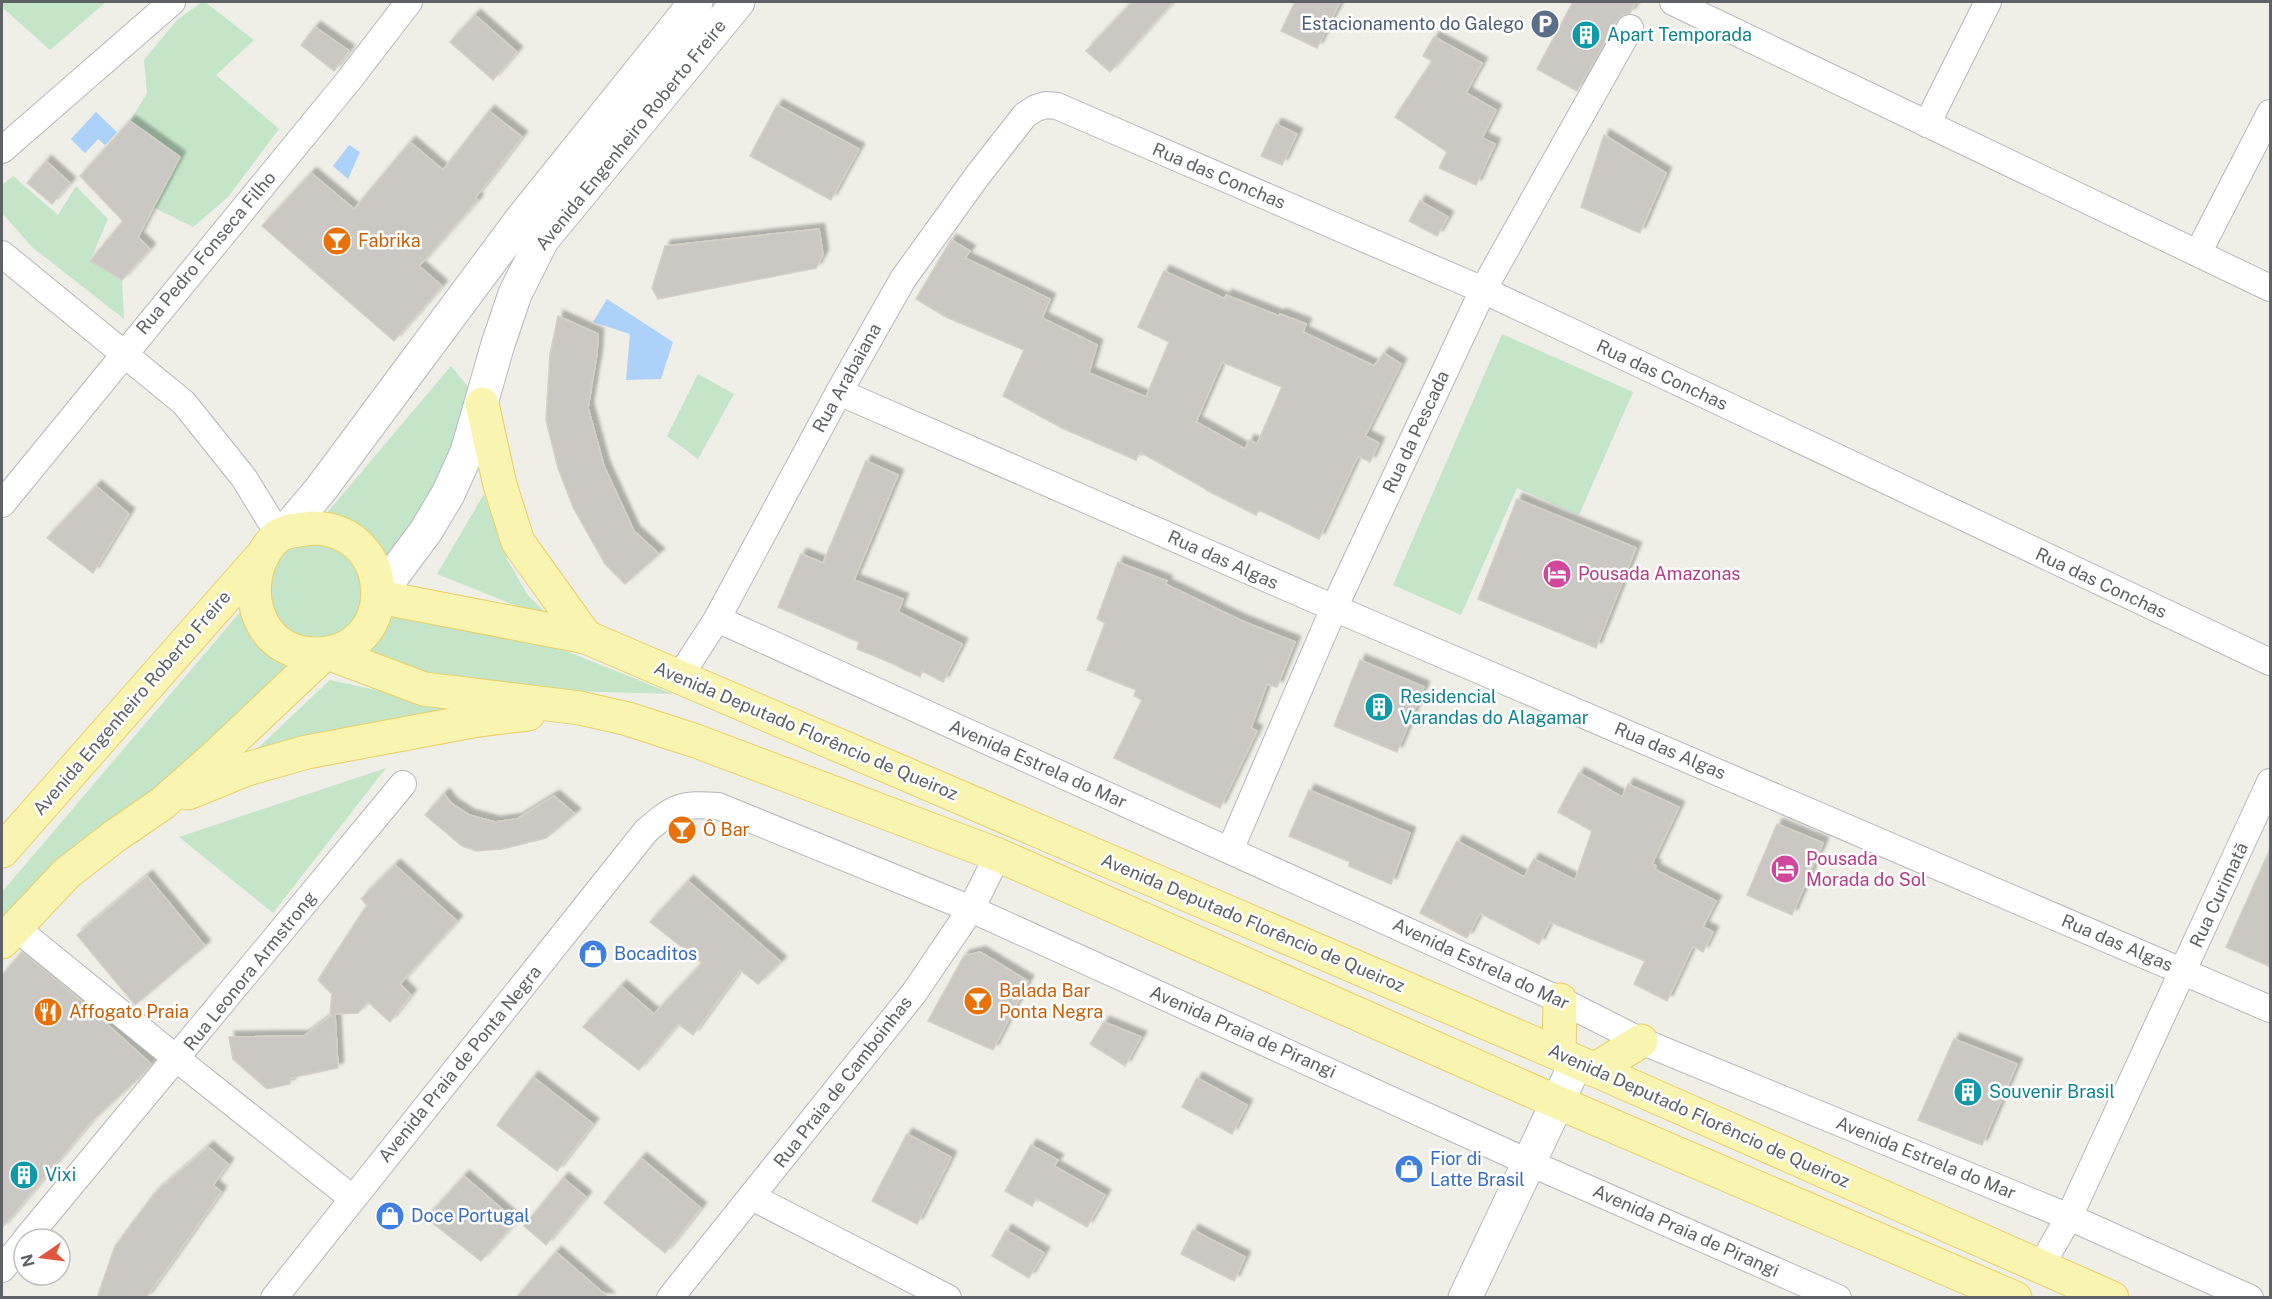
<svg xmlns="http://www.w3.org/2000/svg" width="2272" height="1299" font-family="'Public Sans',sans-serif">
	<defs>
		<filter id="shadow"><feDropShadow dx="5.5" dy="-5.5" stdDeviation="1.5" flood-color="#0004"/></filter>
	</defs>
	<rect width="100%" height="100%" fill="#efeee7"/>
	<!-- green -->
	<g fill="#c5e5c8">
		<path d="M2 2H106L50 50 2 7Z"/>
		<path d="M202 2H205L254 40 216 75 279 129 228 197 193 227 153 207 180 157 130 121 147 93 144 60 177 20Z"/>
		<path d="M13 176 58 215 76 186 108 219 90 261 122 280 124 319 32 247 2 213V185Z"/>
		<path d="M1502 334 1633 392 1579 515 1517 488 1461 615 1393 585Z"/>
		<path d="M451 366 477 398 396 562 366 539 326 514Z"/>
		<path d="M698 374 734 394 698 459 667 436Z"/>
		<path d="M484 494 507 559 527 594 552 620 437 574Z"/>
		<path d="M302 536 355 550 371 603 337 645 284 639 261 573Z"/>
		<path d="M247 604 311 660 2 934V892Z"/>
		<path d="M401 606 561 649 673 694 567 691 416 680 362 659Z"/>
		<path d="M330 680 472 711 241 764Z"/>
		<path d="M386 768 273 913 179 837Z"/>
	</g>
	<!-- water -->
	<g fill="#acd2fa">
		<path d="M96 112 117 132 105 145 98 139 85 153 71 139Z"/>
		<path d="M349 145 360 152 348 179 333 166Z"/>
		<path d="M607 299 673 342 661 379 626 380 630 334 593 322Z"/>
	</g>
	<!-- building -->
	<g fill="#cbc8c4" stroke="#d4d0c5" stroke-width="1.5" fill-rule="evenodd" filter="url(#shadow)">
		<path d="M1132 2H1173L1110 72 1086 51Z"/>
		<path d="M1295 2H1340L1317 48 1281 31Z"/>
		<path d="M1573 2H1636L1630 13 1622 15 1617 21 1577 91 1537 69Z"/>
		<path d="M475 15 517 52 493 80 450 42Z"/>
		<path d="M315 27 349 51 334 71 301 45Z"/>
		<path d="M1434 37 1482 63 1466 93 1496 110 1482 138 1495 144 1476 185 1439 168 1447 152 1395 117 1432 61 1423 56Z"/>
		<path d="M777 105 859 149 831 200 750 156Z"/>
		<path d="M489 111 522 137 475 198 478 200 419 266 442 286 394 341 262 226 311 173 354 209 410 142 443 170Z"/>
		<path d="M130 121 180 157 138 237 150 249 122 280 90 261 123 221 80 176Z"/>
		<path d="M1276 124 1297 134 1282 165 1261 156Z"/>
		<path d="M1604 135 1666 173 1640 233 1581 207Z"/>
		<path d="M46 161 70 183 52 204 27 183Z"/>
		<path d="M1420 201 1448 217 1437 236 1409 221Z"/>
		<path d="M819 229 823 255 816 268 658 299 652 288 665 246Z"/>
		<path d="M951 240 970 251 965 258 1050 299 1042 318 1097 345 1089 373 1146 397 1169 342 1138 327 1164 271 1225 299 1226 295 1279 316 1280 314 1306 324 1303 332 1374 366 1384 353 1401 364 1365 436 1379 443 1370 462 1358 456 1319 539 1259 510 1256 515 1206 490V489L1140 452 1136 460 1064 429 1003 396 1024 350 946 317 916 299ZM1222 362 1282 387 1257 444 1249 440 1245 449 1196 422Z"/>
		<path d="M558 316 598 334 597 354 588 408 604 466 634 531 659 554 625 584 605 564 573 507 558 468 546 420 550 354Z"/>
		<path d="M866 461 898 475 854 580 903 599 898 612 962 644 943 682 922 671 920 677 887 661 857 649 859 642 778 607 801 554 823 563Z"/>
		<path d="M96 486 129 514 93 573 47 538Z"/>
		<path d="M1517 499 1636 548 1596 648 1478 599Z"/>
		<path d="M1118 562 1167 581 1165 584 1240 620 1295 642 1277 687 1267 684 1251 728 1257 731 1220 808 1114 758 1142 700 1134 696 1136 690 1087 670 1105 623 1097 619Z"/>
		<path d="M1360 660 1424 687 1397 752 1334 726Z"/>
		<path d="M1579 773 1622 797 1628 784 1679 807 1652 864 1656 866 1654 869 1716 901 1703 927 1713 932 1703 952 1693 946 1667 1001 1634 984 1645 961 1550 922 1539 944 1480 913 1467 938 1420 913 1457 841 1524 877 1534 859 1575 880 1592 831 1558 812Z"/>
		<path d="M1309 790 1410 833 1391 884 1349 866 1350 862 1289 836Z"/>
		<path d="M444 794 452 804 469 815 495 822 517 819 554 796 575 814 546 838 502 849 476 851 462 846 425 815Z"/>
		<path d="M1777 824 1823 843 1792 915 1747 895Z"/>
		<path d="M2271 847V967L2226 947Z"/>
		<path d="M395 865 457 921 400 984 411 995 390 1022 368 1002 358 1013 335 1014 338 1068 290 1078V1084L267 1089 233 1059 229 1037 304 1036 332 1015H330L332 994 318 980 367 905 361 899Z"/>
		<path d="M147 876 205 946 135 1005 77 935Z"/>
		<path d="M688 881 781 962 758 984 740 970 693 1035 678 1024 639 1070 583 1027 621 986 654 1014 702 963 650 922Z"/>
		<path d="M22 952 76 996 151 1064 141 1076 90 1123 2 1228V975Z"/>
		<path d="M980 952 1028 981 993 1050 928 1021 964 956Z"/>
		<path d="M1104 1022 1141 1037 1125 1066 1090 1044Z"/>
		<path d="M1954 1039 2017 1064 1982 1145 1918 1120Z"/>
		<path d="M533 1077 593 1124 557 1171 497 1125Z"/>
		<path d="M1197 1078 1247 1105 1232 1134 1182 1107Z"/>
		<path d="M907 1134 951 1157 917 1224 872 1201Z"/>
		<path d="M1031 1145 1058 1160 1054 1166 1105 1195 1087 1227 1036 1198 1032 1206 1005 1191Z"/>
		<path d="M208 1147 228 1164 213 1185 221 1192 146 1298H97L115 1246 154 1194Z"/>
		<path d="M641 1158 701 1208 665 1253 604 1203Z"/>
		<path d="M464 1176 516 1221 481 1261 426 1218Z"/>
		<path d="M563 1178 586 1197 546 1245 524 1226Z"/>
		<path d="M1006 1230 1044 1253 1029 1278 992 1256Z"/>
		<path d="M1193 1230 1245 1257 1234 1281 1181 1254Z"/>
		<path d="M556 1252 609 1298H516Z"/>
	</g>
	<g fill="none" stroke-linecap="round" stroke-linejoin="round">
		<!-- minor casing -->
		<g stroke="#b4b6ba" stroke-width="28">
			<g id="minor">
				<path d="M1673 2 2270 288"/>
				<path d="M1927 124 1988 2"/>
				<path d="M2 150 172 2"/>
				<path d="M2198 253 2270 113"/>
				<path d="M2 254 184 403 244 478 279 535"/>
				<path d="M839 392 1334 608 2270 1009"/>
				<path d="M2 504 349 80 409 2"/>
				<path d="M717 619 1560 1000 1641 1041 2069 1217 2250 1298"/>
				<path d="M680 676 717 619 839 392 903 279 978 175 1025 115 1036 108 1046 105 1057 106 1483 290 2270 662"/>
				<path d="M1230 850 1334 608 1483 290 1630 28"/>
				<path d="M15 927 177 1059 352 1198"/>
				<path d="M752 1197 948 1298"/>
				<path d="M26 1239 403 784"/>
				<path d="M2041 1266 2069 1217 2270 782"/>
				<path d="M2 1269 24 1242"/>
				<path d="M274 1298 646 831C674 807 680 803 718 806L971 909 1530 1163 1838 1298"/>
				<path d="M670 1298 914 993 971 909 998 855"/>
			</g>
		</g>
		<!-- secondary casing -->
		<g stroke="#b5b8bd" stroke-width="35">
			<g id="secondary">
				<path d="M284 533 321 489 521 220 696 2"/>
				<path d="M379 594 426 531 448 494 467 452 498 344 515 294 542 240 738 2"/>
				<path d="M1465 1298 1576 1063"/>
			</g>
		</g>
		<!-- primary casing -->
		<g stroke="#e9cf66" stroke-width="35">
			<g id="primary">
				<path d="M482 404 500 485 518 542 586 637"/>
				<path d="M312 528C399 529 399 654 316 654 266 654 244 606 259 563 263 554 269 543 277 537 285 530 301 530 312 528Z"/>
				<path d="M379 597 586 637 1559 1054 2112 1298"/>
				<path d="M328 653 424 689 580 708 628 719 696 741 998 855 1557 1102 2015 1298"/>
				<path d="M188 793 247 769 307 752 478 720 528 714"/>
				<path d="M2 851 259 559"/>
				<path d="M2 942 67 873 115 836 163 803 216 756 324 654"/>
				<path d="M1559 1054 1560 1000"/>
				<path d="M1594 1070 1641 1041"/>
			</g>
		</g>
		<!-- minor -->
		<use href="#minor" stroke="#fff" stroke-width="26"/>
		<!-- secondary -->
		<use href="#secondary" stroke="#fff" stroke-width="33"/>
		<!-- primary -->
		<use href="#primary" stroke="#faf4b1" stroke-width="33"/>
	</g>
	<!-- icons -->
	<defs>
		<g id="parking-disc" transform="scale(1.5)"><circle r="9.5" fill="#5c6f8a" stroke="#fff"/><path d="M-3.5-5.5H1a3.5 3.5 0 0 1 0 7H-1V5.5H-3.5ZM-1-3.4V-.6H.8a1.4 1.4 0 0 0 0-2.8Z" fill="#fff"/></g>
		<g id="building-disc" transform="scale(1.5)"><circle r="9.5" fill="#0f9aa8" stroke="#fff"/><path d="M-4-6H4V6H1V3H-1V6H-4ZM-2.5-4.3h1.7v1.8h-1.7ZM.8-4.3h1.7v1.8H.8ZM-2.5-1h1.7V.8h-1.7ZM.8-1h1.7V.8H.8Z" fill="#fff"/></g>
		<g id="bar-disc" transform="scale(1.5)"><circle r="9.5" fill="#e8710a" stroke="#fff"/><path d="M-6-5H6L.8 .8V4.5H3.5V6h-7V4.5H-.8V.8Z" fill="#fff"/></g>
		<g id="hotel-disc" transform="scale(1.5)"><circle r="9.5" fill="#d1479c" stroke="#fff"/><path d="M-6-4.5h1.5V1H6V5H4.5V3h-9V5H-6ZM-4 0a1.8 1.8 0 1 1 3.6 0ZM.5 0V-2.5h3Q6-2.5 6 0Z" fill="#fff"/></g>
		<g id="shop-disc" transform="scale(1.5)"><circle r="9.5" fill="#3f7fe0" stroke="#fff"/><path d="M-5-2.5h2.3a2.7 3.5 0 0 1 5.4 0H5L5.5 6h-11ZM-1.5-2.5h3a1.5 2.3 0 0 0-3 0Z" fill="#fff"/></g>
		<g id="restaurant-disc" transform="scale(1.5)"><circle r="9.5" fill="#e8710a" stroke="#fff"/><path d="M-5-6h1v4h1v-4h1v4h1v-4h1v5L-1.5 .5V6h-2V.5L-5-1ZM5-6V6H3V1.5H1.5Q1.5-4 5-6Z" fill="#fff"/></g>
	</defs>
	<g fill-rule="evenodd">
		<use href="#parking-disc" x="1545" y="24"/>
		<use href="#building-disc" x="1586" y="35"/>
		<use href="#bar-disc" x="337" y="241"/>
		<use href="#hotel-disc" x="1557" y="574"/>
		<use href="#building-disc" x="1379" y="707"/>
		<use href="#bar-disc" x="682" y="830"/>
		<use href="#hotel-disc" x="1785" y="869"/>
		<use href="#shop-disc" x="593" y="954"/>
		<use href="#bar-disc" x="978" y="1001"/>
		<use href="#restaurant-disc" x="48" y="1012"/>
		<use href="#building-disc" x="1968" y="1092"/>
		<use href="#shop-disc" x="1409" y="1169"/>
		<use href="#building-disc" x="24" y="1175"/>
		<use href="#shop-disc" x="390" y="1216"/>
	</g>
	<g text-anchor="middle" stroke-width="5" stroke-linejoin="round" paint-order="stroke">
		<!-- service labels -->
		<g font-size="18" fill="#4e5e75" stroke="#fff" text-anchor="end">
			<text x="1524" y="30">Estacionamento do Galego</text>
		</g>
		<!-- culture labels -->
		<g font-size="18" fill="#0d838f" stroke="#fff" text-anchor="start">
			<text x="1607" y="41">Apart Temporada</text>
			<text x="1400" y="703">Residencial<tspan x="1400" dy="21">Varandas do Alagamar</tspan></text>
			<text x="1989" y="1098">Souvenir Brasil</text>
			<text x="45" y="1181">Vixi</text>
		</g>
		<!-- street labels -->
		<g font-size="18" fill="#5e6166" stroke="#fff">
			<text transform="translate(631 135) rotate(-51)" y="6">Avenida Engenheiro Roberto Freire</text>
			<text transform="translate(1219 176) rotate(23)" y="6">Rua das Conchas</text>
			<text transform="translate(206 253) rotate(-50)" y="6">Rua Pedro Fonseca Filho</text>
			<text transform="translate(1662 375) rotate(25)" y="6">Rua das Conchas</text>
			<text transform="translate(847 378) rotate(-61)" y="6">Rua Arabaiana</text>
			<text transform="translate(1416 432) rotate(-65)" y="6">Rua da Pescada</text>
			<text transform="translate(1223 560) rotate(24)" y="6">Rua das Algas</text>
			<text transform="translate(2101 583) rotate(25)" y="6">Rua das Conchas</text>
			<text transform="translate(132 703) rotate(-49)" y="6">Avenida Engenheiro Roberto Freire</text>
			<text transform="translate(806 731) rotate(23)" y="6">Avenida Deputado Florêncio de Queiroz</text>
			<text transform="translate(1670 751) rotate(23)" y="6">Rua das Algas</text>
			<text transform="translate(1038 764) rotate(24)" y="6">Avenida Estrela do Mar</text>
			<text transform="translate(2219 895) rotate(-65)" y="6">Rua Curimatã</text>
			<text transform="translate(1253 923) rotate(23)" y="6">Avenida Deputado Florêncio de Queiroz</text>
			<text transform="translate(2117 943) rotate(23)" y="6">Rua das Algas</text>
			<text transform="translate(1481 964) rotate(25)" y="6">Avenida Estrela do Mar</text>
			<text transform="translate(250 971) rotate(-51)" y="6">Rua Leonora Armstrong</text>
			<text transform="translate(1243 1032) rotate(24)" y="6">Avenida Praia de Pirangi</text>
			<text transform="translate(460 1064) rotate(-51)" y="6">Avenida Praia de Ponta Negra</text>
			<text transform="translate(843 1082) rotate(-52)" y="6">Rua Praia de Camboinhas</text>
			<text transform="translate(1699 1116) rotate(24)" y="6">Avenida Deputado Florêncio de Queiroz</text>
			<text transform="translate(1926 1158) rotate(22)" y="6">Avenida Estrela do Mar</text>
			<text transform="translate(1686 1231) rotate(24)" y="6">Avenida Praia de Pirangi</text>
		</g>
		<!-- food labels -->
		<g font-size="18" fill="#c56008" stroke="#fff" text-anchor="start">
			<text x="358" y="247">Fabrika</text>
			<text x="703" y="836">Ô Bar</text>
			<text x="999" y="997">Balada Bar<tspan x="999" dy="21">Ponta Negra</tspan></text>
			<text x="69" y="1018">Affogato Praia</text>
		</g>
		<!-- hotel labels -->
		<g font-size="18" fill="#b23c85" stroke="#fff" text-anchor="start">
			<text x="1578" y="580">Pousada Amazonas</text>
			<text x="1806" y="865">Pousada<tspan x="1806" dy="21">Morada do Sol</tspan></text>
		</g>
		<!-- shop labels -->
		<g font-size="18" fill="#366cbe" stroke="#fff" text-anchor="start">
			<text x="614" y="960">Bocaditos</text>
			<text x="1430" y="1165">Fior di<tspan x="1430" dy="21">Latte Brasil</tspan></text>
			<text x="411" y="1222">Doce Portugal</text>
		</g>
	</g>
	<!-- border -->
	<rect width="2272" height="1299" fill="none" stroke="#5e6166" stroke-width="6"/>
	<!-- north arrow -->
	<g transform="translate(42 1257) rotate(256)"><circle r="28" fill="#ffffff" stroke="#bfc0c2" stroke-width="1.5"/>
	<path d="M0-4.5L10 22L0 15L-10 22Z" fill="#df573d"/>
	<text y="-9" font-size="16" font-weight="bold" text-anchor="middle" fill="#5e6166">N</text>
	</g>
</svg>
